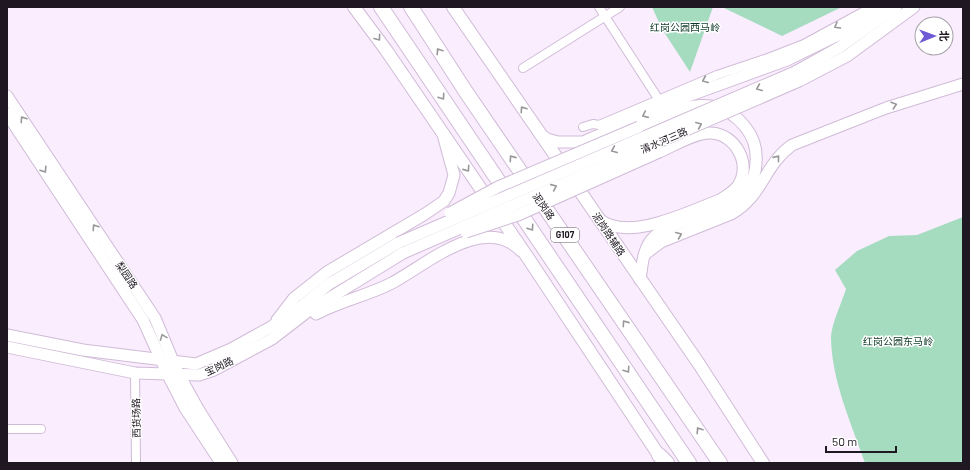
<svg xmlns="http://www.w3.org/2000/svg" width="970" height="470" font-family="Barlow,'Noto Sans SC',sans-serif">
	<rect width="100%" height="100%" fill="#faedfe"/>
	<!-- green -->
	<g fill="#a5dcc0">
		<path d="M652 7H713L690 72 662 29Z"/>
		<path d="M722 7H842L782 36Z"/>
		<path d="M963 217V463H865C851 423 831 379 831 336 832 323 842 302 846 289L835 270 857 251 889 236 917 235Z"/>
	</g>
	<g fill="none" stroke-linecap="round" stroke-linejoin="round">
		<!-- street casing -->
		<g stroke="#d0bbd7" stroke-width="10">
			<g id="street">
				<path d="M599 7 659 100"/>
				<path d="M523 68 620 7"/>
				<path d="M583 127 593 124 599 125 717 75 768 58 804 44 872 7"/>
				<path d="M135 373 136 463"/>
				<path d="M7 429H41"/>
			</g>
		</g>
		<!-- secondary casing -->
		<g stroke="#d0bbd7" stroke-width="13">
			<g id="secondary">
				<path d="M795 72 840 47 896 7"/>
				<path d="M799 81 847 56 914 7"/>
				<path d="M7 96 155 318 178 373 198 409 232 463"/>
				<path d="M7 114 143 320 167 373 185 408 221 463"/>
				<path d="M639 127C661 118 686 102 711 106 725 109 738 117 746 128 754 138 757 151 756 163 754 207 704 212 672 226 666 229 659 232 654 237 643 247 642 266 640 280"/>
				<path d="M540 134 547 139 558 142H583L691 95 787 60 842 33 884 7"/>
				<path d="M599 219C628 243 690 211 720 200 726 196 732 193 737 187 753 166 736 134 711 133 696 132 673 146 659 152"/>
				<path d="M645 254 661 242 731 214C764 195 763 166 792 145L886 108 963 84"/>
				<path d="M316 314C340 301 366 296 390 284 425 266 484 212 521 251"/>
				<path d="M277 320 294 298 327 272 425 214 444 201 449 193 454 175 444 138"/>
				<path d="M7 335 83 350 196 364 231 349 271 327 293 313 329 284 398 243"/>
				<path d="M7 347 135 373 199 375 214 370 272 339 307 312 403 253"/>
			</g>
		</g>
		<!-- primary casing -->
		<g stroke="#d0bbd7" stroke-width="14">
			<g id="primary">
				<path d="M354 7 386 50 528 258 664 463"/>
				<path d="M453 7 699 364 763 463"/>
			</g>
		</g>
		<!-- highway casing -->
		<g stroke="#d0bbd7" stroke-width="16">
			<g id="highway">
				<path d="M381 7 689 463"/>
				<path d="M411 7 466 92 720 463"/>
				<path d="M659 455 667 463"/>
			</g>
		</g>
		<!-- street -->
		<use href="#street" stroke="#fff" stroke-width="8"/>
		<!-- secondary -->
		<use href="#secondary" stroke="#fff" stroke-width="11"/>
		<!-- primary -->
		<use href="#primary" stroke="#fff" stroke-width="12"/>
		<!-- highway -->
		<use href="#highway" stroke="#fff" stroke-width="14"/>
		<!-- secondary-bridge casing -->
		<g stroke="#d0bbd7" stroke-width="13" stroke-linecap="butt">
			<g id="secondary-bridge">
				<path d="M450 213 498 187 639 127"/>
				<path d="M466 232 518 215 659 152"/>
				<path d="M398 243 795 72"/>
				<path d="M403 253 799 81"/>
			</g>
		</g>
		<!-- secondary-bridge -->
		<use href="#secondary-bridge" stroke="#fff" stroke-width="11"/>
	</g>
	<!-- one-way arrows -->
	<defs><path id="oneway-chevron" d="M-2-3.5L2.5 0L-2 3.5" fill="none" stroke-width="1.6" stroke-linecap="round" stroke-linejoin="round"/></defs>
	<g stroke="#9a979b">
		<use href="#oneway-chevron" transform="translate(837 26) rotate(150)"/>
		<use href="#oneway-chevron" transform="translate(378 38) rotate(53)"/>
		<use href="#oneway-chevron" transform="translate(439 51) rotate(-123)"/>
		<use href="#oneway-chevron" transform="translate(705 80) rotate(157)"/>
		<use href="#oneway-chevron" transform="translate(759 88) rotate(157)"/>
		<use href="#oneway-chevron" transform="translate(442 97) rotate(56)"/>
		<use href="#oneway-chevron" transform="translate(894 105) rotate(-18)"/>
		<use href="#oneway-chevron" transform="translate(523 109) rotate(-124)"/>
		<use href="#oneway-chevron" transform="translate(645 115) rotate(156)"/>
		<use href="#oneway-chevron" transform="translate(23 119) rotate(-124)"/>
		<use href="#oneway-chevron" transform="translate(699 125) rotate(-23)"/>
		<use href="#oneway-chevron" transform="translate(614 150) rotate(157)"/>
		<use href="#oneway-chevron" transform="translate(512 158) rotate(-125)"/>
		<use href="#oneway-chevron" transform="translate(777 158) rotate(-51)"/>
		<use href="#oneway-chevron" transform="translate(467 169) rotate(55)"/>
		<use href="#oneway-chevron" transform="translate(44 170) rotate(57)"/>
		<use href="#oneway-chevron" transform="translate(554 187) rotate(-24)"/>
		<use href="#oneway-chevron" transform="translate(95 227) rotate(-124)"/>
		<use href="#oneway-chevron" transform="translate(531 228) rotate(56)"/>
		<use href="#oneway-chevron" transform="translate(679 235) rotate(-22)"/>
		<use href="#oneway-chevron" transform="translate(625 323) rotate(-125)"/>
		<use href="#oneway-chevron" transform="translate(163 337) rotate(-111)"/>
		<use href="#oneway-chevron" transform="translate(627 370) rotate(56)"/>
		<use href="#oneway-chevron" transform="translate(699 430) rotate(-123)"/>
	</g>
	<g text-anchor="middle" stroke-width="3" stroke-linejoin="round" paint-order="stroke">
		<!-- shield labels -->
		<rect fill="#fff" stroke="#625d64" stroke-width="1" x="551" y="228" width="28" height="14" rx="3"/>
		<g font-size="9" font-weight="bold" fill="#1f1721">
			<text x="565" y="238">G107</text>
		</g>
		<!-- park labels -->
		<g font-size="10" fill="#0d3826" stroke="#fff">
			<text x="685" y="31">红岗公园西马岭</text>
			<text x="898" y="345">红岗公园东马岭</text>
		</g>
		<!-- street labels -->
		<g font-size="10" fill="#1f1721" stroke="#fff">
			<text transform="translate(664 140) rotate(-23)" y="4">清水河三路</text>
			<text transform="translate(544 206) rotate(55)" y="4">泥岗路</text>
			<text transform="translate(609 234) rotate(56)" y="4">泥岗路辅路</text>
			<text transform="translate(127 275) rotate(56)" y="4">梨园路</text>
			<text transform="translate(219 366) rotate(-25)" y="4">宝岗路</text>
			<text transform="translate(136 418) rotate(-91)" y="4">西货场路</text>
		</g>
	</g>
	<!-- border -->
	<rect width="970" height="470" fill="none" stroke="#1f1721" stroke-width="16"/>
	<!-- north arrow -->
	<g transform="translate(934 36) rotate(89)"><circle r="19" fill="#ffffff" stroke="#a5a2a6"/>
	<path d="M0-3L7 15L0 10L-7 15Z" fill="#6e5ad4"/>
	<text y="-6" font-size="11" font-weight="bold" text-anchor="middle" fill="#1f1721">北</text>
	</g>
	<!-- scale -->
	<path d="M826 446v6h70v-6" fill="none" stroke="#1f1721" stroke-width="2"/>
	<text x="832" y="446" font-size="12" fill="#1f1721" stroke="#ffffff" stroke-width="3" paint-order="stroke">50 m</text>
</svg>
